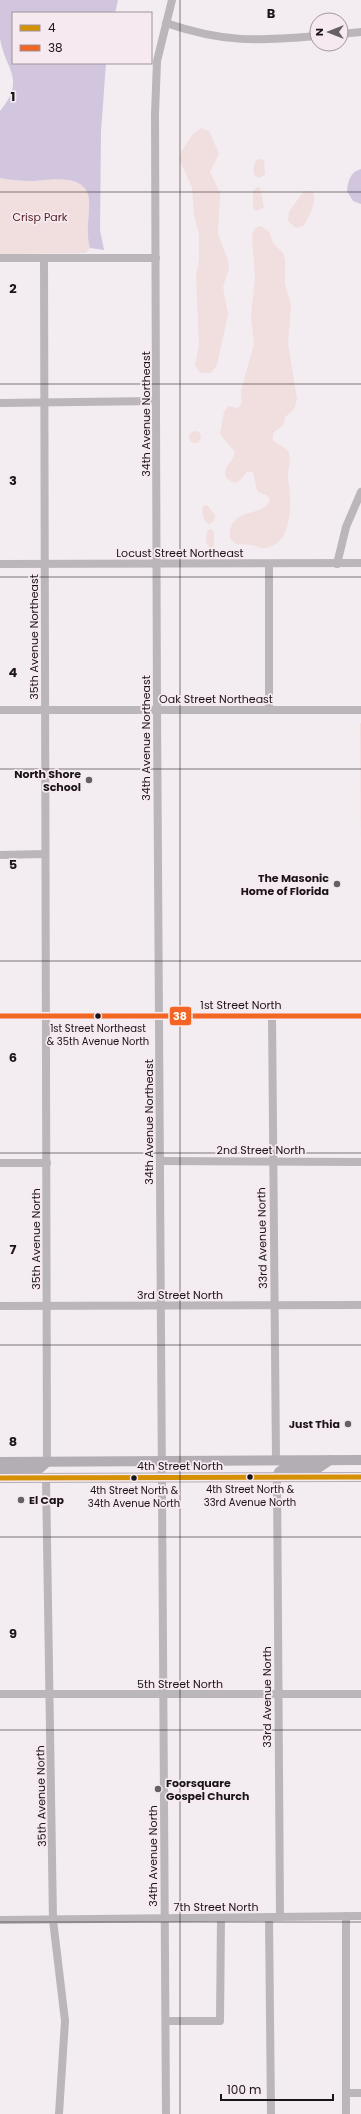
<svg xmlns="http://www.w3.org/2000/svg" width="361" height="2114" font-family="Poppins,sans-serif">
	<rect width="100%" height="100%" fill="#f3ecf0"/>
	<!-- green -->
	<g fill="#f1dedf">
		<path d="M201 128 209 131 219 154 210 172 220 193 218 234 228 260 229 268 223 287 228 314 217 365 211 373H200L195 365 199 345 196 276 199 260V234L194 215 192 187 179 159 180 154 192 135Z"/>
		<path d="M258 159 264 160 265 174 260 178 255 176C253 171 253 163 258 159Z"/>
		<path d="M0 178C10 180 21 181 31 181 49 180 86 172 89 199 90 215 85 232 90 248L85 253 0 254Z"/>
		<path d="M257 187 260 188 264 207 256 211 253 208V191Z"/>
		<path d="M304 191H312C318 200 309 218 303 226L296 228 288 221 289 212Z"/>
		<path d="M261 226 269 232 273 243 283 253 285 260V284L291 305 288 344 297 399 294 409 285 417 284 424C279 431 271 429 273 440 277 445 284 446 288 451 292 458 287 471 288 479 291 498 294 540 269 547 262 550 258 546 251 545 246 544 241 545 236 544L230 538C228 506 262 518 270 501L268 496 257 491 253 472H247L239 481 234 483 226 478C222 465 234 462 235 452L220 434 224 412 228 406 238 408 242 403 241 390 254 344 251 316 255 278 252 237C253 230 254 227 261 226Z"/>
		<circle cx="195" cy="437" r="6"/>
		<path d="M207 505 215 515 214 521 209 524C203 521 201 512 203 506Z"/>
		<path d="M210 529 214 532V546L210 548 206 543 207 531Z"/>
		<path d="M360 723H361V839Z"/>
	</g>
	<!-- water -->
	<g fill="#d1c6de">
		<path d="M0 0H118L115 13H13V63H106L101 132 100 230 104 250 90 248C85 232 90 215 89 199 86 172 49 180 31 181 21 181 10 180 0 178V111C27 79 5 70 0 38 0 26 0 12 0 0Z"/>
		<path d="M361 169V204L353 201 347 191C348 181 350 172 361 169Z"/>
	</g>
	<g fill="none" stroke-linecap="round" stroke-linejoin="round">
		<!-- minor -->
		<g stroke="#bab6ba" stroke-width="8">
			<path d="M166 23C224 43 257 41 317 36"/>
			<path d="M341 34 361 32"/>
			<path d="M0 258H156"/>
			<path d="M44 258 47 1462"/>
			<path d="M0 403 156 401"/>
			<path d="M0 564 361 563"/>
			<path d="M269 564V709"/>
			<path d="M337 564 346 527 361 492"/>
			<path d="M0 710H361"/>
			<path d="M0 855 45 854"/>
			<path d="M0 1016H361"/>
			<path d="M272 1016 276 1460"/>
			<path d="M160 1161 361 1162"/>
			<path d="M0 1163H47"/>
			<path d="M0 1306 361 1305"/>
			<path d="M46 1477 53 1920 65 2021 59 2114"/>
			<path d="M277 1477 280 1917"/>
			<path d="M0 1694H361"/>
			<path d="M346 1916V2114"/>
			<path d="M269 1917 271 2114"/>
			<path d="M0 1920 361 1916"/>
			<path d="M166 2021H220L221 1918"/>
			<path d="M346 2093H361"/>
			<path d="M166 2114 157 710 155 114 157 61 172 0"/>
		</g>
		<!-- major -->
		<g stroke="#b3aeb4" stroke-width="10">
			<path d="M0 1462 361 1460"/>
			<path d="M0 1469H39L47 1462"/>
			<path d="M277 1477 279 1472 283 1469 318 1468 330 1460"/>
			<path d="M0 1478 361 1477"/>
		</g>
		<!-- bus-1 casing -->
		<g stroke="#f6e9f0" stroke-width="8">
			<path id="bus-1" d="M0 1478 361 1477"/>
		</g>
		<!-- bus-2 casing -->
		<g stroke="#f6e9f0" stroke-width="8">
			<path id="bus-2" d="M0 1016H361"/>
		</g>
		<!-- bus-1 -->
		<use href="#bus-1" stroke="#d69004" stroke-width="5"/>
		<!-- bus-2 -->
		<use href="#bus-2" stroke="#f26522" stroke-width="5"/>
	</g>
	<!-- grid -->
	<path fill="none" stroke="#191518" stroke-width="1" stroke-opacity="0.55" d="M180 0V2114M0 192H361M0 384H361M0 577H361M0 769H361M0 961H361M0 1153H361M0 1345H361M0 1537H361M0 1730H361M0 1922H361"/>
	<!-- markers -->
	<g fill="#656064" stroke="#f6e9f0" stroke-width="1.5">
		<circle cx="89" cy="780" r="4"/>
		<circle cx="337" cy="884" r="4"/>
		<circle cx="348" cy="1424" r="4"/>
		<circle cx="21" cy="1500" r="4"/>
		<circle cx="158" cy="1789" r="4"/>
	</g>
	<g fill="#191518" stroke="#f6e9f0" stroke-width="1.5">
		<circle cx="98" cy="1016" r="3.5"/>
		<circle cx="250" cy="1477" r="3.5"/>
		<circle cx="134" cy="1478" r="3.5"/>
	</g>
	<g text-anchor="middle" stroke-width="3.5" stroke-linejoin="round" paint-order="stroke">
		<!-- bus labels -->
		<g font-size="10" fill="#191518" stroke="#f6e9f0">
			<text x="98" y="1032">1st Street Northeast<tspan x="98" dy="13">&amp; 35th Avenue North</tspan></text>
			<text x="250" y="1493">4th Street North &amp;<tspan x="250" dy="13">33rd Avenue North</tspan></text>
			<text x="134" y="1494">4th Street North &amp;<tspan x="134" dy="13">34th Avenue North</tspan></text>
		</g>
		<!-- park labels -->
		<g font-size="11" fill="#542022" stroke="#f6e9f0">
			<text x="40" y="221">Crisp Park</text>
		</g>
		<!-- street labels -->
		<g font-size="11" fill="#191518" stroke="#f6e9f0">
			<text transform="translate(146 414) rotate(-90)" y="4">34th Avenue Northeast</text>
			<text x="180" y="557">Locust Street Northeast</text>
			<text transform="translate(34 637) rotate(-90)" y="4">35th Avenue Northeast</text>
			<text x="216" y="703">Oak Street Northeast</text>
			<text transform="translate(146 738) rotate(-90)" y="4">34th Avenue Northeast</text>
			<text x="241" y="1009">1st Street North</text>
			<text transform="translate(149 1122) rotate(-90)" y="4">34th Avenue Northeast</text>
			<text x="261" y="1154">2nd Street North</text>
			<text transform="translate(262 1238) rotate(-91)" y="4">33rd Avenue North</text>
			<text transform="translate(36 1239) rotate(-90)" y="4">35th Avenue North</text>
			<text x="180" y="1299">3rd Street North</text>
			<text x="180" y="1470">4th Street North</text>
			<text x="180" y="1688">5th Street North</text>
			<text transform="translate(267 1697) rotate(-90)" y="4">33rd Avenue North</text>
			<text transform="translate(41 1796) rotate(-91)" y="4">35th Avenue North</text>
			<text transform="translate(153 1856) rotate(-90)" y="4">34th Avenue North</text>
			<text x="216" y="1911">7th Street North</text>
		</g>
		<!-- poi labels -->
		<g font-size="11" font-weight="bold" fill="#191518" stroke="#f6e9f0" text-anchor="end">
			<text x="81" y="778">North Shore<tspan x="81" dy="13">School</tspan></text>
			<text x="329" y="882">The Masonic<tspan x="329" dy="13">Home of Florida</tspan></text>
			<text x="340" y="1428">Just Thia</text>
			<text x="29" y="1504" text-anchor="start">El Cap</text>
			<text x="166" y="1787" text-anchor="start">Foorsquare<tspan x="166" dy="13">Gospel Church</tspan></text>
		</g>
	</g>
	<g font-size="13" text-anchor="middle" font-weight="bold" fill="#191518" stroke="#f6e9f0" stroke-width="3.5" stroke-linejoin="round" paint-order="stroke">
		<text x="271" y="18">B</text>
		<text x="13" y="101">1</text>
		<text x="13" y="293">2</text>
		<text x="13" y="485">3</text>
		<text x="13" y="677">4</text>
		<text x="13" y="869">5</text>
		<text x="13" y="1062">6</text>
		<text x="13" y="1254">7</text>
		<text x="13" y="1446">8</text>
		<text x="13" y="1638">9</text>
	</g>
	<rect stroke="#f6e9f0" stroke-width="1.5" x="169" y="1006" width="23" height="20" rx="4" fill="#f26522"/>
	<g font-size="11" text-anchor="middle" font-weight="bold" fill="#fff">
		<text x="180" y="1020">38</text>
	</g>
	<!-- legend -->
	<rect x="12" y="12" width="140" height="52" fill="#f6e9f0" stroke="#9e949a"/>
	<rect x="20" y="25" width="20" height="6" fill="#d69004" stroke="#9e949a"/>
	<text x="48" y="32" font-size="12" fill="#191518">4</text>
	<rect x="20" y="45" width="20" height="6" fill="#f26522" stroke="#9e949a"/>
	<text x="48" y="52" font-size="12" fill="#191518">38</text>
	<!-- north arrow -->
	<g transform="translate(329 32) rotate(270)"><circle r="19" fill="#f6e9f0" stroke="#9e949a"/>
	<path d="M0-3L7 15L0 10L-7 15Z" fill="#656064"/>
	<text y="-6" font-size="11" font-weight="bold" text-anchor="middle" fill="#191518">N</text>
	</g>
	<!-- scale -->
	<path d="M221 2094v6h112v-6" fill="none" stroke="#191518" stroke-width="2"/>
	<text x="227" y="2094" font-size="12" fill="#191518" stroke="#f6e9f0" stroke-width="3" paint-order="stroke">100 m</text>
</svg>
